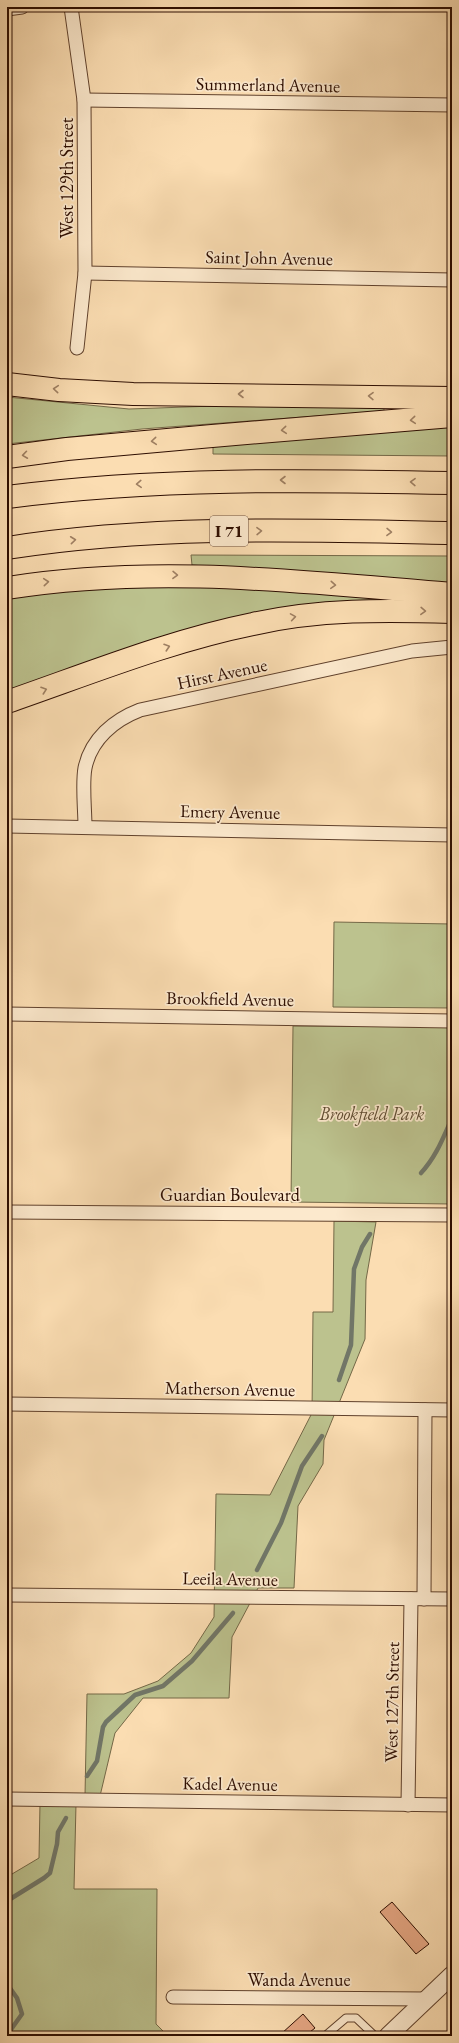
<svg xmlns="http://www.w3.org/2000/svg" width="459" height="2043" font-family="'EB Garamond',serif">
	<rect width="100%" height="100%" fill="#fbddb2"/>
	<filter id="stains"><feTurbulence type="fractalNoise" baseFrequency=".005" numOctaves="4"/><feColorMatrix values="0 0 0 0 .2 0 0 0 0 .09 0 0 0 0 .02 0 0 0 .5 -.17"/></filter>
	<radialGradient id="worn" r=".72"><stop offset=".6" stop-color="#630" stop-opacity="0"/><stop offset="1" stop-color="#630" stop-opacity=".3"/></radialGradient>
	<!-- green -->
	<g fill="#bcc28e" stroke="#746847">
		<path d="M7 397 129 409 300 403H384V411L142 429 7 444Z"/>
		<path d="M452 424V456L213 454V445Z"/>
		<path d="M191 555 452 556V586L192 565Z"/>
		<path d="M200 585 437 600 331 604 7 693V599L62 590Z"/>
		<path d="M334 922 452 924V1008L333 1007Z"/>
		<path d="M293 1026 452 1027V1204L291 1202Z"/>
		<path d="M334 1221 376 1222 366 1280 365 1339 324 1440 323 1464 298 1506 294 1588H258L232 1637 229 1698H143L115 1733 100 1796H85L87 1694H124L158 1681 191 1653 214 1617 216 1494 270 1495 312 1413 313 1312H333Z"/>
		<path d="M40 1803 76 1804 74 1889H157L156 2024 168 2036H7V1877L39 1858Z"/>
	</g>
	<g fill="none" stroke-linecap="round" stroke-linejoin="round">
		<!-- stream -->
		<g stroke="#717667" stroke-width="4.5">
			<path d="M421 1173C436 1157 443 1138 452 1118"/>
			<path d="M339 1380 351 1345 354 1269 362 1247 370 1234"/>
			<path d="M257 1570 281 1523 302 1466 322 1436"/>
			<path d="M87 1776 97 1761 103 1727 106 1722 135 1695 163 1686 192 1661 233 1613"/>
			<path d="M7 1901 44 1878 50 1873 57 1844 58 1832 66 1818"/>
			<path d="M7 1984 17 1998 22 2014 7 2035"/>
		</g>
	</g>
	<!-- building -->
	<g fill="#e7a885" stroke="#2d0d00">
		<path d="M392 1902 429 1944 416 1954 380 1912Z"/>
		<path d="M303 2014 315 2028 305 2036H283L281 2034Z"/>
	</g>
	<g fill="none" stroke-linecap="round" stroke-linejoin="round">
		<!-- service casing -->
		<g stroke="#60412c" stroke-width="9">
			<path id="service" d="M325 2036 346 2018H356L375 2036"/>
		</g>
		<!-- minor casing -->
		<g stroke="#60412c" stroke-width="15">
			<g id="minor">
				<path d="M71 7 84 100 85 273 77 348"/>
				<path d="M7 9 22 7"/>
				<path d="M84 100 452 105"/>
				<path d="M85 273 452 280"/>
				<path d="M7 826 452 835"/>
				<path d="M85 827C85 810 82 784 85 768 91 739 114 720 140 710L412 651 452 647"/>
				<path d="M7 1014 452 1021"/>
				<path d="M7 1212 452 1215"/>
				<path d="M7 1404 452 1410"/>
				<path d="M7 1595 452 1599"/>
				<path d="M424 1599 425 1410"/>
				<path d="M7 1799 452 1805"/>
				<path d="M408 1805 411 1599"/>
				<path d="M173 1997 426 1999"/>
			</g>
		</g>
		<!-- tertiary casing -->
		<g stroke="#60412c" stroke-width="19">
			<path id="tertiary" d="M388 2036 452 1975"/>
		</g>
		<!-- motorway casing -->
		<g stroke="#2d0d00" stroke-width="24">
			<g id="motorway">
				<path d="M7 384 59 390 133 394 452 398"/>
				<path d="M7 457 67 449 212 436 452 416"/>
				<path d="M7 497C155 478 303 480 452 483"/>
				<path d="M7 548C154 525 304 530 452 533"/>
				<path d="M7 588C157 564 302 582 452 594"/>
				<path d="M7 702C88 674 169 641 253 624 319 609 385 610 452 612"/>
			</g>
		</g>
		<!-- service -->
		<use href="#service" stroke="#fce9cd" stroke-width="7"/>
		<!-- minor -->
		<use href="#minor" stroke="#fce9cd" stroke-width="13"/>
		<!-- tertiary -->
		<use href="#tertiary" stroke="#fce9cd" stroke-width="17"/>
		<!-- motorway -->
		<use href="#motorway" stroke="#fbddb2" stroke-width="22"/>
	</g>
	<!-- one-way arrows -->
	<defs><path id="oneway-chevron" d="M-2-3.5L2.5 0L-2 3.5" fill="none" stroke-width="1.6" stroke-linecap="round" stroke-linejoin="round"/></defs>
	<g stroke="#9e7f62">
		<use href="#oneway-chevron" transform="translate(56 389) rotate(-175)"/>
		<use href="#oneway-chevron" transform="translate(241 394) rotate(-180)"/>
		<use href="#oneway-chevron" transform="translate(371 396) rotate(-179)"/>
		<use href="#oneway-chevron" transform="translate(413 420) rotate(175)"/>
		<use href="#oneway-chevron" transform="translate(284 430) rotate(175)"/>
		<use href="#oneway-chevron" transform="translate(154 441) rotate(175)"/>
		<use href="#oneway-chevron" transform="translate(25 455) rotate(172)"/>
		<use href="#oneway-chevron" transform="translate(283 480) rotate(180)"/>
		<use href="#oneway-chevron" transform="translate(413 482) rotate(-179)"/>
		<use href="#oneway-chevron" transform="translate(139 484) rotate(177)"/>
		<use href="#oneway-chevron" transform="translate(259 531) rotate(-1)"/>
		<use href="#oneway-chevron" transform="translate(389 532) rotate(1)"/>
		<use href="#oneway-chevron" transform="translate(73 540) rotate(-6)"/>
		<use href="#oneway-chevron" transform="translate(175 575) rotate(1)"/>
		<use href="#oneway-chevron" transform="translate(46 582) rotate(-5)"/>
		<use href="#oneway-chevron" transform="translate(333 585) rotate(4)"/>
		<use href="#oneway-chevron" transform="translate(423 611) rotate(2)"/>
		<use href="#oneway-chevron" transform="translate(293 617) rotate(-9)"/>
		<use href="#oneway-chevron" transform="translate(167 647) rotate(-18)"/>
		<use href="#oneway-chevron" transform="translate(44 690) rotate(-19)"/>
	</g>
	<g text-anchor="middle" stroke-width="3.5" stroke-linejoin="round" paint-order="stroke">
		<!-- shield labels -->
		<rect fill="#fce9cd" stroke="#6b4f3e" stroke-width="1" x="210" y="516" width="38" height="30" rx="3"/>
		<g font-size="17" font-weight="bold" fill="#2d0d00">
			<text x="229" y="537">I 71</text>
		</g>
		<!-- street labels -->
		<g font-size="18" fill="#2d0d00" stroke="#fce9cd">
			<text transform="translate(268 85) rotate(1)" y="6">Summerland Avenue</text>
			<text transform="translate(67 178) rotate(-90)" y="6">West 129th Street</text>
			<text transform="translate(269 258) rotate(1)" y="6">Saint John Avenue</text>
			<text transform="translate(222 674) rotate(-12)" y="6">Hirst Avenue</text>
			<text transform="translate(230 812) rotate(1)" y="6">Emery Avenue</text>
			<text transform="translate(230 999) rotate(1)" y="6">Brookfield Avenue</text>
			<text x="230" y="1201">Guardian Boulevard</text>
			<text transform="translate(230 1389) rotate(1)" y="6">Matherson Avenue</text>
			<text transform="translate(230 1579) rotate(1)" y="6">Leeila Avenue</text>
			<text transform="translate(392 1702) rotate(-89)" y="6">West 127th Street</text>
			<text transform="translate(230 1784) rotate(1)" y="6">Kadel Avenue</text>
			<text x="299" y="1986">Wanda Avenue</text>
		</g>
		<!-- park labels -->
		<g font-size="18" font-style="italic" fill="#5f4c32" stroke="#fce9cd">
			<text x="372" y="1120">Brookfield Park</text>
		</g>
	</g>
	<!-- margin -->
	<rect width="459" height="2043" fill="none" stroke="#fbddb2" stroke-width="24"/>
	<rect x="8" y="8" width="443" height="2027" fill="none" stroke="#2d0d00" stroke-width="2"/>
	<rect x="12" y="12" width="435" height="2019" fill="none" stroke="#2d0d00"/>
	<rect width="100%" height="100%" filter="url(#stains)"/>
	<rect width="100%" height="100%" fill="url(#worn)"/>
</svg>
